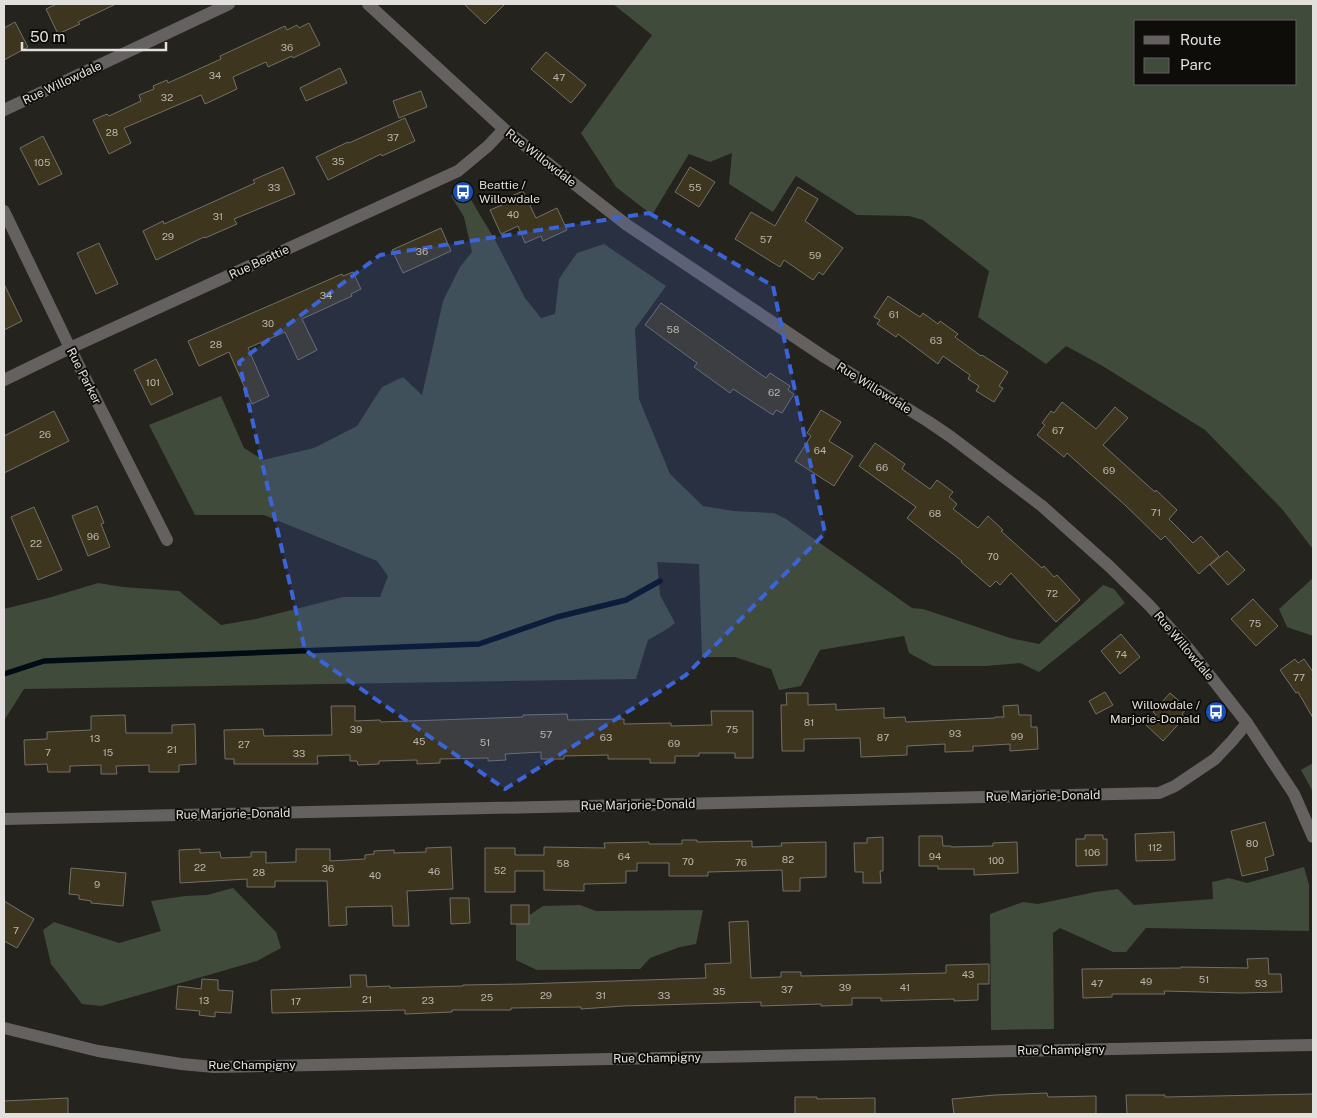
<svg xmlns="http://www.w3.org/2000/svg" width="1317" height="1118" font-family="'Public Sans',sans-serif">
	<rect width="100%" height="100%" fill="#25231d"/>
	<!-- green -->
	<g fill="#404b3c" fill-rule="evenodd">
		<path d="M613 4H1313V553L1312 548 1282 509 1205 430 1101 365 1066 346 1046 364 978 317 989 271 923 220 909 216 857 215 796 176 773 212 729 184 732 153 710 162 689 154 652 215 616 187 581 133 652 35ZM1136 21H1296V84H1136Z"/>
		<path d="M464 188 495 240 525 298 541 318 555 314 559 279 577 253 604 244 666 286 635 329 639 399 670 474 703 506 733 511 774 513 786 519 912 608 923 609 1010 638 1039 644 1103 585 1114 589 1125 603 1039 672 1020 663 985 666H933L909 653 904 636 820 650 801 686 779 690 771 669 735 657H702L699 564 657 562 660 595 675 623 669 628 648 640 636 679 24 689 5 719 4 725V609L48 598 98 583 123 587 179 591 221 625 256 619 343 597H380L388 576 377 561 264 515H195L149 425 221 396 244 448 263 460 314 448 357 426 382 387 403 377 422 395 443 301 460 267 472 252 464 217 451 196Z"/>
		<path d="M1313 578V636L1287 627 1279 609Z"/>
		<path d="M1313 763V792L1301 770Z"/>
		<path d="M1304 867 1309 885V931L1146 928 1126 952H1113L1060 928 1053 933 1054 1029 991 1030 990 914 1023 902 1038 904 1095 892 1118 889 1134 905 1213 899 1212 882 1229 878 1247 883Z"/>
		<path d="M233 888 276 932 281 948 257 961 101 1006 82 1004 51 964 43 930 54 922 119 943 161 931 151 901 185 896 207 895Z"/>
		<path d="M580 905 596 911 703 910 696 944 680 947 650 958 640 969 537 970 516 960V924L543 906Z"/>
	</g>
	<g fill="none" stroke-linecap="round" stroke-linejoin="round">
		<!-- stream -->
		<path stroke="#000b14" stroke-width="5.5" d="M4 674 44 661 479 644 557 617 626 600 660 581"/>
	</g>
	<!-- building -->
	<g fill="#3d351d" stroke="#727067">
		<path d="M57 4H116L78 22 80 24 58 34 46 9Z"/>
		<path d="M464 4H505L485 24Z"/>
		<path d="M15 22 28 47 4 60V28Z"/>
		<path d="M309 23 320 45 293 58 292 56 268 67 266 62 233 77 237 89 205 104 201 95 124 128 131 143 109 154 93 120 107 114 109 116 141 101 139 95 154 89 153 86 167 80 168 83 221 59 220 56 285 26 287 30 297 25 299 28Z"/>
		<path d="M546 52 586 85 571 103 531 69Z"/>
		<path d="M340 68 347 83 306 101 300 88Z"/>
		<path d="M421 91 427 107 399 118 393 101Z"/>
		<path d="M405 118 415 141 382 156 381 154 328 180 316 157 348 142 349 143Z"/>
		<path d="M43 136 62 174 39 185 20 148Z"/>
		<path d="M283 167 295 194 234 219 237 224 205 238 204 237 156 260 143 231 163 221 164 224 255 183 253 180Z"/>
		<path d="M690 167 715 182 699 207 675 192Z"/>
		<path d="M798 187 818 199 805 221 843 248 823 275 819 272 813 280 784 260 780 267 735 239 751 212 775 226Z"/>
		<path d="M523 191 536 218 557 208 567 230 543 241 541 236 525 243 518 226 501 234 490 210 509 202 507 198Z"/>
		<path d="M441 228 451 251 403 273 392 250Z"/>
		<path d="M99 243 118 284 96 294 77 253Z"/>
		<path d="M353 272 361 289 351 294 352 296 302 319 317 350 298 360 285 332 248 348 269 396 252 404 229 352 199 366 188 341 342 274 343 276Z"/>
		<path d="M4 284 22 321 4 330Z"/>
		<path d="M888 296 920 317 923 313 938 324 940 321 958 334 955 337 981 356 982 355 1008 372 999 386 1003 388 994 402 976 391 979 386 968 379 970 375 943 356 938 364 898 334 896 337 877 324 880 320 874 317Z"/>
		<path d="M661 303 766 378 770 373 790 386 788 390 794 394 782 413 776 410 773 415 733 389 730 393 694 367 697 363 645 325Z"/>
		<path d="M156 359 173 394 151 405 134 370Z"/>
		<path d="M1062 402 1096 429 1115 407 1128 418 1103 445 1155 492 1156 490 1177 510 1169 519 1193 543 1201 536 1219 556 1199 574 1165 536 1161 540 1125 505 1067 453 1064 457 1037 435 1045 425 1042 423 1051 411 1054 413Z"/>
		<path d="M821 410 841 422 829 441 853 456 834 486 795 461 811 436 807 433Z"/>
		<path d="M54 411 69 441 4 473V436Z"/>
		<path d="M875 443 905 464 902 469 930 489 937 480 953 492 949 497 957 504 953 509 978 528 988 516 1003 530 1001 531 1042 568 1044 566 1054 577 1057 575 1080 600 1056 622 1011 573 1000 585 996 581 990 587 961 562 962 561 907 518 916 507 859 466Z"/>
		<path d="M97 506 104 523 101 524 110 547 88 556 72 516Z"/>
		<path d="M34 507 62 570 38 580 11 517Z"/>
		<path d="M1227 551 1245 570 1228 585 1210 565Z"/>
		<path d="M1253 599 1278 626 1256 646 1231 619Z"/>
		<path d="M1121 634 1140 657 1120 674 1101 651Z"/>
		<path d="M1295 659 1298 663 1304 659 1313 672V718L1298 692 1296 693 1280 670Z"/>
		<path d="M1105 692 1113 705 1096 714 1089 701Z"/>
		<path d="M786 693H808V705L836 704V710L884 708V718L905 717 906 722 995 718V717H1004L1003 706 1018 705 1019 715H1031V727H1037L1038 749 1010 751V744L978 746H973V751L945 752V744L907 746V755L861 757 860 738 804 739V751H782L781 705H787Z"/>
		<path d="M1170 693 1187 708 1182 714 1185 717 1163 741 1146 725 1156 715 1153 712Z"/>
		<path d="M331 706H355V721L380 720 381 722 438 720 523 717V715L567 714 568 720 624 719V724L671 723V726L712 725 711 711H753V758H735V753H699V756H675V763H650V759H608V755L564 756V759H541V752L505 754 506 760 488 761V758L440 759V763L417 764V760L379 761V764L358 765 357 761H350V755L317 756 318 764H234V759H225L224 730 263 729 264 736 332 735Z"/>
		<path d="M125 715 126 733H172V725L195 724 196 764 179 765V772H149V765L116 766 117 774H101V765L70 766V772H48L47 764 25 765 24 740 47 739V732L91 730V716Z"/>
		<path d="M1265 822 1274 855 1265 858 1268 870 1242 876 1231 831Z"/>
		<path d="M1174 832 1175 860 1136 861 1135 834Z"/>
		<path d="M1085 835H1103V839H1107V865L1076 866V839H1085Z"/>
		<path d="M919 836H942L943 846H951V847L993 846V843L1017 842 1018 873 974 875V869H938V866H919Z"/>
		<path d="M883 837V871H880L881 883H863V872H855L854 843H867V838Z"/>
		<path d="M682 840H697V842L752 841V847L782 846 781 843 826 842V877L800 878V891H783L782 870 708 872V876H669V863H637V871H626V883L584 884V891L544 890V871H515V892H485V848H515V855H544V847L605 848 604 843 649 842V844H682Z"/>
		<path d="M451 847 453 889 407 891 409 926H393L392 906 346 907 347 925 329 926 327 881H275V887H247V879L180 883 179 850 200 849V853L220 852 221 858 251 857V852H266V863L296 862V849H330V861L365 859V855L374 854V851L394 850V853L426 852V848Z"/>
		<path d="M71 868 126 873 123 906 91 903V901L79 899V895L69 894Z"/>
		<path d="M450 898H469L470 923 451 924Z"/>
		<path d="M4 901 34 919 17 948 4 941Z"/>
		<rect x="511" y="905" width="18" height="19"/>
		<path d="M748 921 751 978 781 977V972H801V976L946 973V965L989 964V984H978V1000L954 1001V999L881 1001V998H852V1005L821 1006V1004L761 1006V1002L623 1006 581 1009V1007L511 1008V1010H452V1012L405 1014V1010L272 1013 271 990 351 987 350 975H366L367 987 390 986V988L463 986V985L522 984 706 978 705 964 731 963 729 922Z"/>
		<path d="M1268 958 1269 974H1281L1282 992 1240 993 1164 991 1165 994H1112V997L1083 998 1082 969 1181 968V967L1248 968 1247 959Z"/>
		<path d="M202 979 218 980V990L233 991 231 1013 215 1012V1017L199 1015 200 1011 176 1009 178 986 201 989Z"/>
		<path d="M1047 1093 1048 1097 1096 1096V1114H954L952 1099 995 1095Z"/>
		<path d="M1313 1094V1114H1127L1126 1095H1165V1097Z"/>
		<path d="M795 1097H817V1099L875 1098V1114H795Z"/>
		<path d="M68 1098V1114H4V1101Z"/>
	</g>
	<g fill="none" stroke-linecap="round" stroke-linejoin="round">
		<!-- minor -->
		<g stroke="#656161" stroke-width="12">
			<path d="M368 4 504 129 627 225 826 358 929 422 951 437 1042 506 1109 566 1149 605 1188 648 1247 723 1294 794 1313 837"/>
			<path d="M4 110 229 4"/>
			<path d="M4 211 70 348 167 540"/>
			<path d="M4 380 70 348 458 171 488 146 504 129"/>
			<path d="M4 819 1159 793 1175 786 1215 759 1232 741 1247 723"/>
			<path d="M4 1028 98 1051 181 1064 214 1067 1313 1045"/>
		</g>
	</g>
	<!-- marked area -->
	<path fill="#3b64d9" fill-opacity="0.2" stroke="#3b64d9" stroke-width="4" stroke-dasharray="10 6" stroke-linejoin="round" d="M649 213 773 286 825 533 686 675 505 789 305 650 239 362 380 255Z"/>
	<!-- icons -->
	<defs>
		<g id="bus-disc" transform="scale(1.125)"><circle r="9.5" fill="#1a4fb4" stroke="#0e0d0a"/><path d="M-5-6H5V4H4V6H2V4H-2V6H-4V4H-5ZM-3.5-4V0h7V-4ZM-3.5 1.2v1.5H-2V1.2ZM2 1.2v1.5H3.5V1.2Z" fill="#fff"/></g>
	</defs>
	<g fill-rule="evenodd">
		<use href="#bus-disc" x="463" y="192"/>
		<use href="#bus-disc" x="1216" y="712"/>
	</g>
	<g text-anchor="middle" stroke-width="4" stroke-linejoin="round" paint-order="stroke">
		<!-- number labels -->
		<g font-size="10" fill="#b9b5ac">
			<text x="287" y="51">36</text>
			<text x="215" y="79">34</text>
			<text x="559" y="81">47</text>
			<text x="167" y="101">32</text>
			<text x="112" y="136">28</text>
			<text x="393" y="141">37</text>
			<text x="338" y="165">35</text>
			<text x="42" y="166">105</text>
			<text x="274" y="191">33</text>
			<text x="695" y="191">55</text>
			<text x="513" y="218">40</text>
			<text x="218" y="220">31</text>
			<text x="168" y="240">29</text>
			<text x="766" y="243">57</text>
			<text x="422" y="255">36</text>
			<text x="815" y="259">59</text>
			<text x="326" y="299">34</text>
			<text x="894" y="318">61</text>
			<text x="268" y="327">30</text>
			<text x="673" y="333">58</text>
			<text x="936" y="344">63</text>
			<text x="216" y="348">28</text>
			<text x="153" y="386">101</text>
			<text x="774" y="396">62</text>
			<text x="1058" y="434">67</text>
			<text x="45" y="438">26</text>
			<text x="820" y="454">64</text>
			<text x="882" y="471">66</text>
			<text x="1109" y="474">69</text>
			<text x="1156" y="516">71</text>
			<text x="935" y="517">68</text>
			<text x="93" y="540">96</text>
			<text x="36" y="547">22</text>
			<text x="993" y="560">70</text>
			<text x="1052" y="597">72</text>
			<text x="1255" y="627">75</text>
			<text x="1121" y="658">74</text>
			<text x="1299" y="681">77</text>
			<text x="809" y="726">81</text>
			<text x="356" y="733">39</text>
			<text x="732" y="733">75</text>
			<text x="955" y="737">93</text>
			<text x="546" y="738">57</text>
			<text x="1017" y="740">99</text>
			<text x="606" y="741">63</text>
			<text x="883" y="741">87</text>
			<text x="95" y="742">13</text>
			<text x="419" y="745">45</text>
			<text x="485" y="746">51</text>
			<text x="674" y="747">69</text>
			<text x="244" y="748">27</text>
			<text x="172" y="753">21</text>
			<text x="48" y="756">7</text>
			<text x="108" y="756">15</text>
			<text x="299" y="757">33</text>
			<text x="1252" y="847">80</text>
			<text x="1155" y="851">112</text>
			<text x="1092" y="856">106</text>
			<text x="624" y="860">64</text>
			<text x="935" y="860">94</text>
			<text x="788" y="863">82</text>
			<text x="996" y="864">100</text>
			<text x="688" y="865">70</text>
			<text x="741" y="866">76</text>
			<text x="563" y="867">58</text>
			<text x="200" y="871">22</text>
			<text x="328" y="872">36</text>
			<text x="500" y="874">52</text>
			<text x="434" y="875">46</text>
			<text x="259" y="876">28</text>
			<text x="375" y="879">40</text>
			<text x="97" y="888">9</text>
			<text x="16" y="934">7</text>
			<text x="968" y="978">43</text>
			<text x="1204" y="983">51</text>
			<text x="1146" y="985">49</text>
			<text x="1097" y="987">47</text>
			<text x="1261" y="987">53</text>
			<text x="845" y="991">39</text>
			<text x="905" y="991">41</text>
			<text x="787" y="993">37</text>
			<text x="719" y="995">35</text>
			<text x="546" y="999">29</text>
			<text x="601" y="999">31</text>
			<text x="664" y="999">33</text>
			<text x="487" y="1001">25</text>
			<text x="367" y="1003">21</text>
			<text x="204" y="1004">13</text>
			<text x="428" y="1004">23</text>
			<text x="296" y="1005">17</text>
		</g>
		<!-- street labels -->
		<g font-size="12" fill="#e2e0dc" stroke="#0e0d0a">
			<text transform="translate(62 83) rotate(-25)" y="4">Rue Willowdale</text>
			<text transform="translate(541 158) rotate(38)" y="4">Rue Willowdale</text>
			<text transform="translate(259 262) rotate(-25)" y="4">Rue Beattie</text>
			<text transform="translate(84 376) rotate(63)" y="4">Rue Parker</text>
			<text transform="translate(874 388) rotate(32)" y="4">Rue Willowdale</text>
			<text transform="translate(1184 646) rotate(50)" y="4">Rue Willowdale</text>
			<text transform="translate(1043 796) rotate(-1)" y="4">Rue Marjorie-Donald</text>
			<text transform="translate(638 805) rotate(-1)" y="4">Rue Marjorie-Donald</text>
			<text transform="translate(233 814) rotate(-1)" y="4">Rue Marjorie-Donald</text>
			<text transform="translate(1061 1050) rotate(-1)" y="4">Rue Champigny</text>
			<text transform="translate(657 1058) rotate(-1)" y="4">Rue Champigny</text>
			<text x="252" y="1069">Rue Champigny</text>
		</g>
		<!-- poi labels -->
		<g font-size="12" fill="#e2e0dc" stroke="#0e0d0a" text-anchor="start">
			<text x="479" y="189">Beattie /<tspan x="479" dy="14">Willowdale</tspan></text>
			<text x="1200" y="709" text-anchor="end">Willowdale /<tspan x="1200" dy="14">Marjorie-Donald</tspan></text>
		</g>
	</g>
	<!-- border -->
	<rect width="1317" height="1118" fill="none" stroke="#e2e0dc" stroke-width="10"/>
	<!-- legend -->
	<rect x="1134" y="20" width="162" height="65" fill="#0e0d0a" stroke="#63615e"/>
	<rect x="1144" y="36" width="25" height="8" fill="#656161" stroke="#63615e"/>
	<text x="1180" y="45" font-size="15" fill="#e2e0dc">Route</text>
	<rect x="1144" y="58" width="25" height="15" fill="#404b3c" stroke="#63615e"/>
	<text x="1180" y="70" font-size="15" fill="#e2e0dc">Parc</text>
	<!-- scale -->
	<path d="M22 42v8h144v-8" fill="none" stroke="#e2e0dc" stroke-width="2.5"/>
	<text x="30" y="42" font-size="15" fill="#e2e0dc" stroke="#0e0d0a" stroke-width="4" paint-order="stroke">50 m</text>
</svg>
